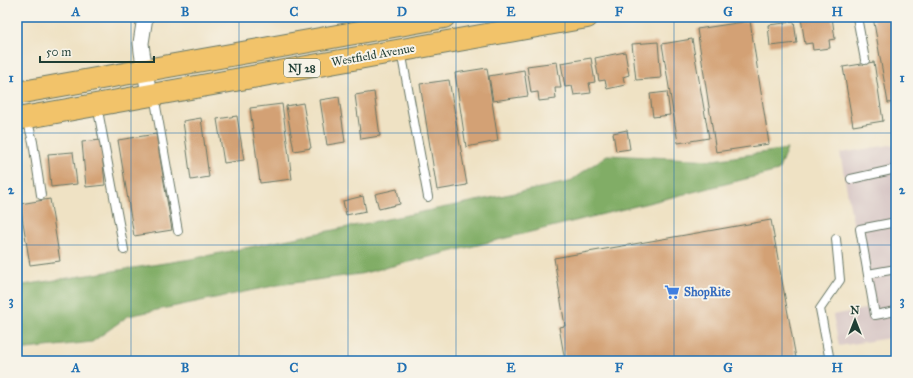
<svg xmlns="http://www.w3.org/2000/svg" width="913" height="378" font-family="'IM FELL Great Primer',serif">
	<rect width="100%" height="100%" fill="#f7f3e8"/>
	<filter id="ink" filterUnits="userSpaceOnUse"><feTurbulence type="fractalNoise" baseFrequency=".025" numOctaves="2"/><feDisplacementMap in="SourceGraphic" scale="8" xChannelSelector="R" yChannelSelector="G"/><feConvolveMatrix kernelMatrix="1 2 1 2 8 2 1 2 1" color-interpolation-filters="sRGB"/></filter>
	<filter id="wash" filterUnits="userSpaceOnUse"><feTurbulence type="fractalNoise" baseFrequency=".012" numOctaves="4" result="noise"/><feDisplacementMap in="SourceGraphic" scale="16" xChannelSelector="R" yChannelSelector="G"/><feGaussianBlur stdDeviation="0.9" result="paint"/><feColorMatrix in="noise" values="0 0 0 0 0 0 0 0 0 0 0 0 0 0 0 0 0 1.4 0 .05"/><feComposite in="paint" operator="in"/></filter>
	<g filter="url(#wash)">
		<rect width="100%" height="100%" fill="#efe2c4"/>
		<!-- industrial -->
		<path fill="#d2bfc0" d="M896 144V337L839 346 833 315 869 308 840 153Z"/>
		<!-- forest -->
		<path fill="#81ad66" stroke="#50754d" d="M787 149 778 171 360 274 278 285 128 316 92 342 17 350V286L191 259 569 182 607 155 714 160Z"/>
		<g id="blocks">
			<!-- building -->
			<g fill="#d3a175">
				<path d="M810 17H832L835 39 829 40 830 48 813 50 812 43 805 44 801 18Z"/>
				<path d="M873 17H896V102L888 103Z"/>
				<path d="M750 21 769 144 716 152 697 29Z"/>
				<path d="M794 22 797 43 770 46 768 25Z"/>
				<path d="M692 39 709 138 678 143 662 44Z"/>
				<path d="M658 42 661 78 636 80 632 44Z"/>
				<path d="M625 52 629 75 623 77 625 85 607 89 605 80 599 81 595 58Z"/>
				<path d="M591 58 595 82 589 83 591 93 574 95 572 86 565 87 561 63Z"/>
				<path d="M557 62 561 88H555L556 99 539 101 538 92 531 93 527 66Z"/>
				<path d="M874 62 883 121 853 126 843 67Z"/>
				<path d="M487 68 498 141 466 147 455 73Z"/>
				<path d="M524 70 528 96 493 101 489 76Z"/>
				<path d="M449 80 467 185 437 190 420 84Z"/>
				<path d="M374 92 380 136 361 139 355 95Z"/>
				<path d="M667 92 670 115 653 117 650 94Z"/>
				<path d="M339 97 345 142 327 145 320 100Z"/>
				<path d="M303 103 311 148 294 151 286 106Z"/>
				<path d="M282 104 292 179 260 183 250 108Z"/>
				<path d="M237 116 244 160 224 163 217 119Z"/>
				<path d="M201 118 209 177 191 180 183 121Z"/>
				<path d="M627 130 630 149 616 151 613 133Z"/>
				<path d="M156 134 172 230 134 236 118 140Z"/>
				<path d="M101 140 105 185 86 187 82 142Z"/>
				<path d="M73 152 77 184 51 187 48 154Z"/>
				<path d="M397 189 400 204 379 209 375 194Z"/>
				<path d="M363 196 366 211 346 215 343 201Z"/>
				<path d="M50 199 60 261 30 265 20 204Z"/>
				<path d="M771 220 796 358 777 361H565L559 327 565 326 554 258Z"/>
			</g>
		</g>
	</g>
	<g filter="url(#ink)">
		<use href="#blocks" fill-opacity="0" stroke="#687766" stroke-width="1"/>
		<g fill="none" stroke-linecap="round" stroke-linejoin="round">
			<!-- service casing -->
			<g stroke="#687766" stroke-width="10">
				<g id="service">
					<path d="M857 17 865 60"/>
					<path d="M401 51 428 197"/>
					<path d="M154 95 178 231"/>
					<path d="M97 105 124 250"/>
					<path d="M27 118 33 142 41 195"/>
					<path d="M851 179 896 169"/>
					<path d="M896 222 860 229 875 315 896 311"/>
					<path d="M868 274 896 269"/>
					<path d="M830 361 820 309 840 280 836 239"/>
				</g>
			</g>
			<!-- minor casing -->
			<g stroke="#687766" stroke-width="17">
				<path id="minor" d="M145 17 141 43 142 52 149 95"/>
			</g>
			<!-- primary casing -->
			<g stroke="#687766" stroke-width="24">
				<g id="primary">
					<path d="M17 93 444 17"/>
					<path d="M17 119 587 17"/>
				</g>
			</g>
			<!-- service -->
			<use href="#service" stroke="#fff" stroke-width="8"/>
			<!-- minor -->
			<use href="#minor" stroke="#fff" stroke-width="15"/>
			<!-- primary -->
			<use href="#primary" stroke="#f2c36a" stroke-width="22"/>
		</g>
	</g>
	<!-- grid -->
	<path fill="none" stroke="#1f6fb2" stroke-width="1" stroke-opacity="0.55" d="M131 17V361M239 17V361M348 17V361M456 17V361M565 17V361M674 17V361M782 17V361M17 133H896M17 245H896"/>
	<!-- icons -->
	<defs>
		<g id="supermarket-bare" transform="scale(1.2)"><path d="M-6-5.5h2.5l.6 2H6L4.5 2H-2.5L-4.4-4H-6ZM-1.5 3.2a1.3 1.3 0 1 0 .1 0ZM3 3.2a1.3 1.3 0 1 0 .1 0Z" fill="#3f7fe0" stroke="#f7f3e8" stroke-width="2.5" paint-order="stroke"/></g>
	</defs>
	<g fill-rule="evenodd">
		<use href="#supermarket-bare" x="672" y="292"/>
	</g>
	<g text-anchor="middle" stroke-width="4" stroke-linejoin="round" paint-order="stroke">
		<!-- shield labels -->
		<rect fill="#f7f3e8" stroke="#60746a" stroke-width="1" x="284" y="59" width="36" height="18" rx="3"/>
		<g font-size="11" font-weight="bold" fill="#1f3d34">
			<text x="302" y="72">NJ 28</text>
		</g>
		<!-- street labels -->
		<g font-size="12" fill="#1f3d34" stroke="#f7f3e8">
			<text transform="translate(373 55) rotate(-10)" y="4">Westfield Avenue</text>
		</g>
		<!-- shop labels -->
		<g font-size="12" font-weight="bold" fill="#366cbe" stroke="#f7f3e8" text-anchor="start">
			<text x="684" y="296">ShopRite</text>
		</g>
	</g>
	<!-- margin -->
	<rect width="913" height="378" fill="none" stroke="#f7f3e8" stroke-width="44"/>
	<!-- north arrow -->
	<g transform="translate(855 320)" stroke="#f7f3e8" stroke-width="3" paint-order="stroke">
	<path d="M0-3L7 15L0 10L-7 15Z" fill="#1f3d34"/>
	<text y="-6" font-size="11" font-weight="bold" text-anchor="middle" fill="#1f3d34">N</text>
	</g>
	<!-- scale -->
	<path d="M40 56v6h114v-6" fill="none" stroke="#1f3d34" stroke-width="2"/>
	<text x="46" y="56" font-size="12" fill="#1f3d34" stroke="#f7f3e8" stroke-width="3" paint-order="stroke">50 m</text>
	<rect x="22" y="22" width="869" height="334" fill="none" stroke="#1f6fb2" stroke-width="1.5"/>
	<g font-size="13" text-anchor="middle" font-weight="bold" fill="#1f6fb2">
		<text x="76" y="16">A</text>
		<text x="185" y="16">B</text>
		<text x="294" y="16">C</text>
		<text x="402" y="16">D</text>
		<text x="511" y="16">E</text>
		<text x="619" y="16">F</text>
		<text x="728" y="16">G</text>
		<text x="837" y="16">H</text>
		<text x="11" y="82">1</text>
		<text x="902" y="82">1</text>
		<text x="11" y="194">2</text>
		<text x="902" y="194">2</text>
		<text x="11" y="305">3</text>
		<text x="902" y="305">3</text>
		<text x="76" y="372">A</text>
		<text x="185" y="372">B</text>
		<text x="294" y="372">C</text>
		<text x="402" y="372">D</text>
		<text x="511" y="372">E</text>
		<text x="619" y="372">F</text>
		<text x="728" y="372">G</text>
		<text x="837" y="372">H</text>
	</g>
</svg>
